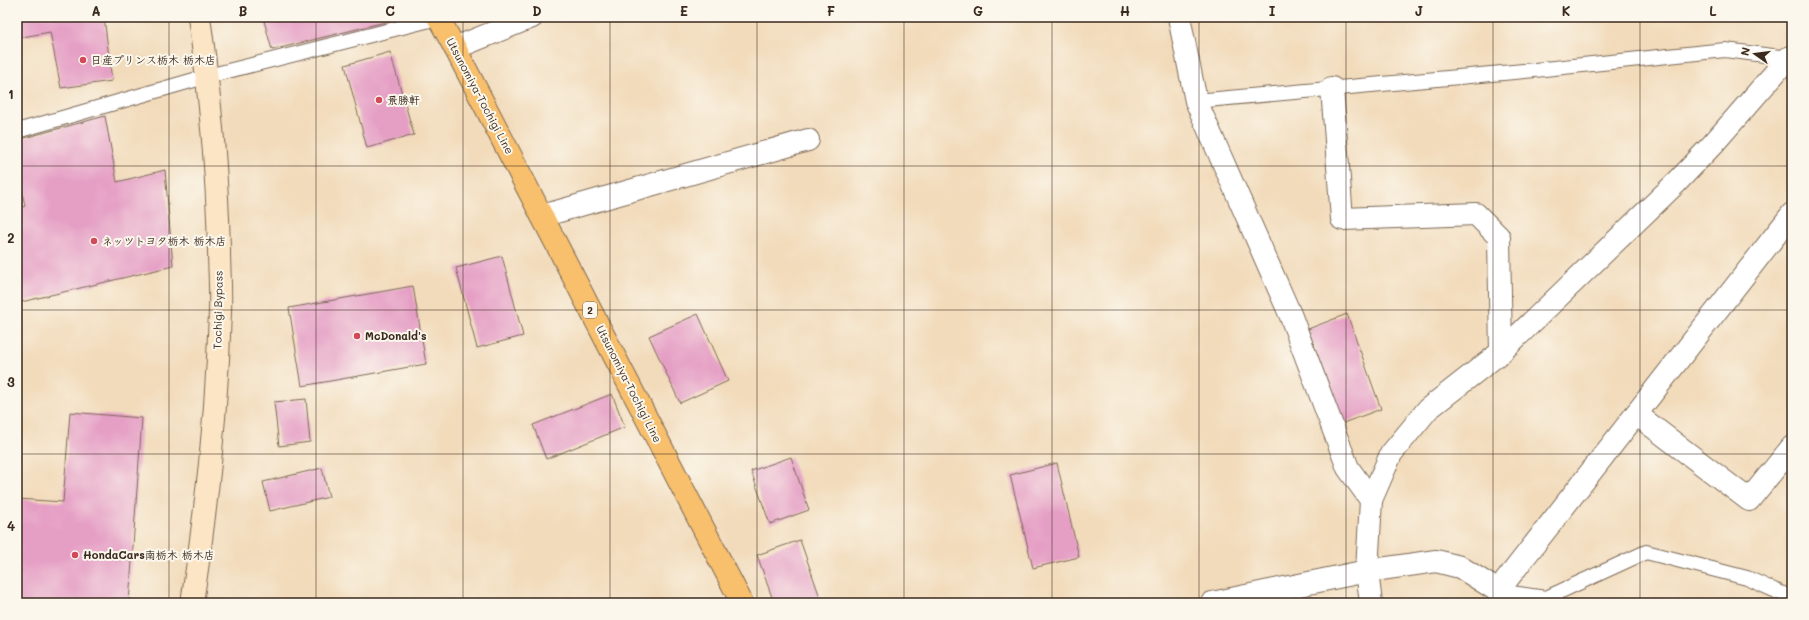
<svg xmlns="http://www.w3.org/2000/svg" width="1809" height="620" font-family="Mali,'Klee One',sans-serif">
	<rect width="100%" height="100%" fill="#fbf7ec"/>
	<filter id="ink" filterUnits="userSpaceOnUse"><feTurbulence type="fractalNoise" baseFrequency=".025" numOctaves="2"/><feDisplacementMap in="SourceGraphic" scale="8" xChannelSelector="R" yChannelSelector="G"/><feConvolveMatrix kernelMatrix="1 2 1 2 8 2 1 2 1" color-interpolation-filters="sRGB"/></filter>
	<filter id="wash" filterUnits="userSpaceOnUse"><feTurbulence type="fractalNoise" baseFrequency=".012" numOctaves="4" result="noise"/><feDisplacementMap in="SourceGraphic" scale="16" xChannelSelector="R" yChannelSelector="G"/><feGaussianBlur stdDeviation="0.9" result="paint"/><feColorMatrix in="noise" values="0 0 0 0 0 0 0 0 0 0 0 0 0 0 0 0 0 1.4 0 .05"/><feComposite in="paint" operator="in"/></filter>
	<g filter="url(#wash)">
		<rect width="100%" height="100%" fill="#f2dbbb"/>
		<g id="blocks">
			<!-- building -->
			<g fill="#e59fc5">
				<path d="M17 17H104L112 81 61 88 50 32 17 38Z"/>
				<path d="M263 17H401V18L272 50Z"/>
				<path d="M390 52 414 135 367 148 345 65Z"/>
				<path d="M105 116 117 182 165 170 173 266 17 303V209L25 206 17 169V140Z"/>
				<path d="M502 256 523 336 477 348 456 268Z"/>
				<path d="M413 286 426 364 302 386 289 308Z"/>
				<path d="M698 314 728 381 680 403 649 336Z"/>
				<path d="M1347 314 1381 409 1343 423 1308 329Z"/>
				<path d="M612 394 625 427 546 459 533 425Z"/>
				<path d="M306 399 310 442 279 446 274 402Z"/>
				<path d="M70 412 142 418 129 603H17V499L63 502Z"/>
				<path d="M791 457 809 510 770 524 751 471Z"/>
				<path d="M1057 463 1079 557 1033 568 1010 475Z"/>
				<path d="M322 468 329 497 270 511 263 482Z"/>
				<path d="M800 540 822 603H774L757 555Z"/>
			</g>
		</g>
	</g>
	<g filter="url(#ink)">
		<use href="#blocks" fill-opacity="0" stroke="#7b6855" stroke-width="1"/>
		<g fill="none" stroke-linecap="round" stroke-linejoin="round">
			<!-- service casing -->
			<g stroke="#7b6855" stroke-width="16">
				<g id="service">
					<path d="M1196 101 1535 70 1725 50 1788 58"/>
					<path d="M17 131 208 76 438 18"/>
					<path d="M1498 591 1546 598 1646 552 1747 578 1792 598"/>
				</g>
			</g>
			<!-- minor casing -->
			<g stroke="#7b6855" stroke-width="24">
				<g id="minor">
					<path d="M1179 17 1196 101 1290 314 1348 468 1371 500"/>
					<path d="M455 48 532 17"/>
					<path d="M1332 88 1342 219 1476 214 1499 237 1501 352"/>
					<path d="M542 216 808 140"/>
					<path d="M1636 414 1749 500 1792 447"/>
					<path d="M1212 603 1367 571 1436 561 1460 567 1498 591 1792 214"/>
					<path d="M1371 603 1367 571 1371 500 1391 454 1428 409 1501 352 1677 182 1713 144 1788 58 1792 57"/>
				</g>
			</g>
			<!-- secondary casing -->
			<g stroke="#7b6855" stroke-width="24">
				<path id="secondary" d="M192 603C207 507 217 409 220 312 221 291 219 269 219 248 217 171 210 94 199 17"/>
			</g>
			<!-- primary casing -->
			<g stroke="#7b6855" stroke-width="24">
				<path id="primary" d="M438 17 455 48 742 603"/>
			</g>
			<!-- service -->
			<use href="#service" stroke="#fff" stroke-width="14"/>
			<!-- minor -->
			<use href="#minor" stroke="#fff" stroke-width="22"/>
			<!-- secondary -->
			<use href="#secondary" stroke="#fce5c4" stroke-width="22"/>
			<!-- primary -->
			<use href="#primary" stroke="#f8bf6c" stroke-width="22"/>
		</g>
	</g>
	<!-- grid -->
	<path fill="none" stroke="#3b2a1e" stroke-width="1" stroke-opacity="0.55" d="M169 17V603M316 17V603M463 17V603M610 17V603M757 17V603M904 17V603M1052 17V603M1199 17V603M1346 17V603M1493 17V603M1640 17V603M17 166H1792M17 310H1792M17 454H1792"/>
	<!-- markers -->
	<g fill="#d1495b" stroke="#fbf7ec" stroke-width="1.5">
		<circle cx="83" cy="60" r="4"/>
		<circle cx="379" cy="100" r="4"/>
		<circle cx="94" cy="241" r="4"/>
		<circle cx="357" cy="336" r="4"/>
		<circle cx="75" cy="555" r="4"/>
	</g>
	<g text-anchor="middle" stroke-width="4" stroke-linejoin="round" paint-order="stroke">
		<!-- shield labels -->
		<rect fill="#fbf7ec" stroke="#75685c" stroke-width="1" x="583" y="302" width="14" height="16" rx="3"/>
		<g font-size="10" font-weight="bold" fill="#3b2a1e">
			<text x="590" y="314">2</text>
		</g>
		<!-- poi labels -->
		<g font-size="11" font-weight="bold" fill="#3b2a1e" stroke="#fbf7ec" text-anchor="start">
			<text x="91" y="64">日産プリンス栃木 栃木店</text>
			<text x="387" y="104">景勝軒</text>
			<text x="102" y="245">ネッツトヨタ栃木 栃木店</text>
			<text x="365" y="340">McDonald's</text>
			<text x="83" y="559">HondaCars南栃木 栃木店</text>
		</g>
		<!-- street labels -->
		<g font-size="11" fill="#3b2a1e" stroke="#fbf7ec">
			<text transform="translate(480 96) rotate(62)" y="4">Utsunomiya-Tochigi Line</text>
			<text transform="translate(218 310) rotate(-89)" y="4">Tochigi Bypass</text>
			<text transform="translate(629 384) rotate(63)" y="4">Utsunomiya-Tochigi Line</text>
		</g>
	</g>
	<!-- margin -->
	<rect width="1809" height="620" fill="none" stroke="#fbf7ec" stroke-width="44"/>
	<!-- north arrow -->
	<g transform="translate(1755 54) rotate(284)" stroke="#fbf7ec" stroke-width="3" paint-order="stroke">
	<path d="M0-3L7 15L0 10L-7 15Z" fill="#3b2a1e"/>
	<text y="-6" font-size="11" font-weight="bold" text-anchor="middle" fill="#3b2a1e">N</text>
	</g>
	<rect x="22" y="22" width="1765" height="576" fill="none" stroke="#3b2a1e" stroke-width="1.5"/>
	<g font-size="13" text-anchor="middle" font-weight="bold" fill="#3b2a1e">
		<text x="96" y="16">A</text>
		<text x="243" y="16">B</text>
		<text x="390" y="16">C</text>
		<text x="537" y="16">D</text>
		<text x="684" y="16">E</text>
		<text x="831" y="16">F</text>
		<text x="978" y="16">G</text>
		<text x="1125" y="16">H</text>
		<text x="1272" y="16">I</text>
		<text x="1419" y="16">J</text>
		<text x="1566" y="16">K</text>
		<text x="1713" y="16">L</text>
		<text x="11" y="99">1</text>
		<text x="11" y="243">2</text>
		<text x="11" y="387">3</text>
		<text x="11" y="531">4</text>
	</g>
</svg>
